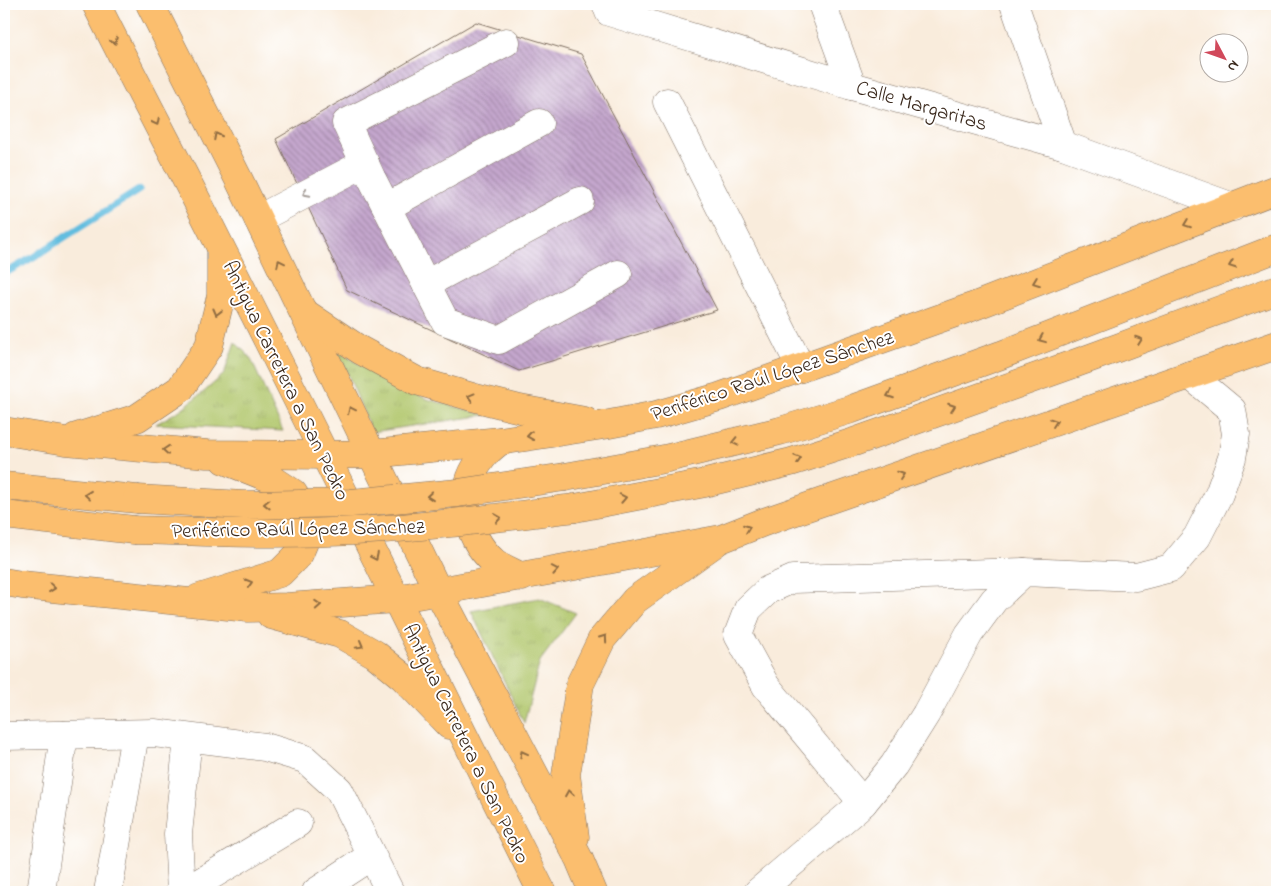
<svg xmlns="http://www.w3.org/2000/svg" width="1281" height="896" font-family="'Indie Flower',sans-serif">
	<defs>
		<pattern id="park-tufts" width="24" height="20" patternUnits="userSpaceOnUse" patternTransform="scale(1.25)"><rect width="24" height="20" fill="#b0c66a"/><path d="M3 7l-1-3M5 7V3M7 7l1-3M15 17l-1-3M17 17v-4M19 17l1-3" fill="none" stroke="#98aa5b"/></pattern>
		<pattern id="building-back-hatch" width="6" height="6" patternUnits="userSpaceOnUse" patternTransform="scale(1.25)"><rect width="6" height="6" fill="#c5a7ce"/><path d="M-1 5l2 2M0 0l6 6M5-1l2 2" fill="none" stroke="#a188a7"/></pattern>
	</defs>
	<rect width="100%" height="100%" fill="#fff"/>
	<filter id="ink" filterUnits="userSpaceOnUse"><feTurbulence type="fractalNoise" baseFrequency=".02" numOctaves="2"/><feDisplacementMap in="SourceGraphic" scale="10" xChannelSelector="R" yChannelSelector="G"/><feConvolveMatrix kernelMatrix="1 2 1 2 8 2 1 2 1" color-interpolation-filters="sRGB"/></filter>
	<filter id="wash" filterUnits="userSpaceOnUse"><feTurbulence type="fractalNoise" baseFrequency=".0096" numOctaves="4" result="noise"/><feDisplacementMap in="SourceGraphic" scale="20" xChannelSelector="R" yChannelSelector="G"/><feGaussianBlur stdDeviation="1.12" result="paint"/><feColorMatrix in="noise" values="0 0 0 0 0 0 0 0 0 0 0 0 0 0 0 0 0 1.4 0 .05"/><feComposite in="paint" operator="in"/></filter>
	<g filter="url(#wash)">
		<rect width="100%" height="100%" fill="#f9ecdc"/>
		<!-- park -->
		<g fill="url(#park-tufts)" stroke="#767844">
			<path d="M235 342 250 357 283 431 156 424 180 410 205 391 224 374Z"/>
			<path d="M338 351 388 382 427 399 486 415 372 432Z"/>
			<path d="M539 598 576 613 540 661 524 723 471 611Z"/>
		</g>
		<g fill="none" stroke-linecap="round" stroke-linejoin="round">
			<!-- stream -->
			<path stroke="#62bddf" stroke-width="7" d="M4 274 35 256 139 190"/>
		</g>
		<g id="blocks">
			<!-- building -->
			<path fill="url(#building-back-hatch)" d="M476 22 581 54 717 310 519 371 347 290 276 139Z"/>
		</g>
	</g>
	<g filter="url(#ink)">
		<use href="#blocks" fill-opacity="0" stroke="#7e6e60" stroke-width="1"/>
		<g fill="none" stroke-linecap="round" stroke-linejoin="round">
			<!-- minor casing -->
			<g stroke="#7e6e60" stroke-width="29">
				<g id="minor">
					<path d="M606 4 609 12 852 86 1063 145 1233 207"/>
					<path d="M822 4 852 86"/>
					<path d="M1014 4 1063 145"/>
					<path d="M506 42 346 123 371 177 445 321 499 340 618 274"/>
					<path d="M667 102 801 368"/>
					<path d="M387 207 539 123"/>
					<path d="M258 219 365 163"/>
					<path d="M426 284 580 201"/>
					<path d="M4 736 154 733 265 747 305 759 339 790 390 892"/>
					<path d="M863 803 766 686 738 635 748 609 768 590 793 579 1024 572"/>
					<path d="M41 892 64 735"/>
					<path d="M108 892 135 734"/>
					<path d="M181 892 178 834 188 738"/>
					<path d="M184 892 298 823"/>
					<path d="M316 892 371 856"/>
					<path d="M758 892 863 803 894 765 926 714 969 634 994 600 1024 572 1136 577 1171 568 1197 537 1219 494 1232 458 1236 434 1232 410 1190 375"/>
				</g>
			</g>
			<!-- major casing -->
			<g stroke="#7e6e60" stroke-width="29">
				<g id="major">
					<path d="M96 4C137 86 180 166 221 248 330 462 434 678 542 892"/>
					<path d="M150 4 239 180 438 591 579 859 593 892"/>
					<path d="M305 313 360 350 417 381 472 397 520 409 585 421"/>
					<path d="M4 431 66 441 207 454 324 455 372 454 500 441 604 425 656 415 719 397 972 307 1277 189"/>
					<path d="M76 437 137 418 180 389 209 346 221 296V253"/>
					<path d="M500 441C494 446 487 451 483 457 456 489 464 535 494 562 502 568 513 572 522 577"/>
					<path d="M4 582 22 585 248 608 287 607 396 599 721 539 764 522 1277 345"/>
					<path d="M199 598 280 573 299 554 307 535V523L303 509 293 493 272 479 224 460"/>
					<path d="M271 615 340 634 375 654 403 677 449 725"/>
					<path d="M575 837 566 775 580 684 602 639 635 600 715 543"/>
				</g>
			</g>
			<!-- highway casing -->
			<g stroke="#7e6e60" stroke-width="29">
				<g id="highway">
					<path d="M565 477 664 459 780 431 852 409 1001 355 1277 248"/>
					<path d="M4 486 137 499"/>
					<path d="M575 508 705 483 791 462 854 442 1093 357 1277 289"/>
					<path d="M4 515 134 530"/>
				</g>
			</g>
			<!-- minor -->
			<use href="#minor" stroke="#fff" stroke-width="28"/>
			<!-- major -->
			<use href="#major" stroke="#fbbe6e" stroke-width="28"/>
			<!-- highway -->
			<use href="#highway" stroke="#fbbe6e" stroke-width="28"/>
			<!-- highway-bridge casing -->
			<g stroke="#7e6e60" stroke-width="29" stroke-linecap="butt">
				<g id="highway-bridge">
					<path d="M137 499 244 505 351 503 458 493 565 477"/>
					<path d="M134 530C208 532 282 535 355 531 429 527 502 517 575 508"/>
				</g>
			</g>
			<!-- highway-bridge -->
			<use href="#highway-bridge" stroke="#fbbe6e" stroke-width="28"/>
		</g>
		<!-- one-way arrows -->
		<defs><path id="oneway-chevron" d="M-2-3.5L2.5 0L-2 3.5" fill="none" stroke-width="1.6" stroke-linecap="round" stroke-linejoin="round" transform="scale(1.25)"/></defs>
		<g stroke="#916d42">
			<use href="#oneway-chevron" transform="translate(114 41) rotate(64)"/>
			<use href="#oneway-chevron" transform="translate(156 122) rotate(63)"/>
			<use href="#oneway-chevron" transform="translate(217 136) rotate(-117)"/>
			<use href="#oneway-chevron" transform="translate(1187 224) rotate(159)"/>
			<use href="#oneway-chevron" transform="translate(280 263) rotate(-116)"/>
			<use href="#oneway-chevron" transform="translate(1232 265) rotate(159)"/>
			<use href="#oneway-chevron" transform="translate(1036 282) rotate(159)"/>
			<use href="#oneway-chevron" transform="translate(217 312) rotate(104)"/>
			<use href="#oneway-chevron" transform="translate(1042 339) rotate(158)"/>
			<use href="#oneway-chevron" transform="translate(1139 340) rotate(-20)"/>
			<use href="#oneway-chevron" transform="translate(890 395) rotate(160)"/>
			<use href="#oneway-chevron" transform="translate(471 397) rotate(-165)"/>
			<use href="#oneway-chevron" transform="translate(952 407) rotate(-20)"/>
			<use href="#oneway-chevron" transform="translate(351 410) rotate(-116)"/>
			<use href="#oneway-chevron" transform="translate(1054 422) rotate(-19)"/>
			<use href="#oneway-chevron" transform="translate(530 436) rotate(171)"/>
			<use href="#oneway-chevron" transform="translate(735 442) rotate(167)"/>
			<use href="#oneway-chevron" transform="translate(166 450) rotate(-175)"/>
			<use href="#oneway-chevron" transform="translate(798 459) rotate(-17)"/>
			<use href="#oneway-chevron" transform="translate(901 475) rotate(-19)"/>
			<use href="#oneway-chevron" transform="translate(88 495) rotate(-174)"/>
			<use href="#oneway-chevron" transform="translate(430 496) rotate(175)"/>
			<use href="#oneway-chevron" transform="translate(623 498) rotate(-11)"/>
			<use href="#oneway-chevron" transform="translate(267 504) rotate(179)"/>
			<use href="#oneway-chevron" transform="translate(498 518) rotate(-8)"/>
			<use href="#oneway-chevron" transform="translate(747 528) rotate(-21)"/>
			<use href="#oneway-chevron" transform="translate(375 557) rotate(64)"/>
			<use href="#oneway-chevron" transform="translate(555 570) rotate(-11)"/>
			<use href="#oneway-chevron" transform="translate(249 583) rotate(-17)"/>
			<use href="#oneway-chevron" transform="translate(52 588) rotate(6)"/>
			<use href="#oneway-chevron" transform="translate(318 605) rotate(-4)"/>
			<use href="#oneway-chevron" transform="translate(604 638) rotate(-55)"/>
			<use href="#oneway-chevron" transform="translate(360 645) rotate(29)"/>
			<use href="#oneway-chevron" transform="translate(523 754) rotate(-118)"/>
			<use href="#oneway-chevron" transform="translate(569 793) rotate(-99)"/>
		</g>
		<use stroke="#a79f9a" href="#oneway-chevron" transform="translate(306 193) rotate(152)"/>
	</g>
	<g text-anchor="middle" stroke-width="4" stroke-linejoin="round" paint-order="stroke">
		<!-- street labels -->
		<g font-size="21" fill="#3b2a1e" stroke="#fff">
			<text transform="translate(922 105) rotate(16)" y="7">Calle Margaritas</text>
			<text transform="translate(772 375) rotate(-18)" y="7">Periférico Raúl López Sánchez</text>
			<text transform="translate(287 380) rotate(64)" y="7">Antigua Carretera a San Pedro</text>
			<text transform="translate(298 528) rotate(-1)" y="7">Periférico Raúl López Sánchez</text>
			<text transform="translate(467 743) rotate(64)" y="7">Antigua Carretera a San Pedro</text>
		</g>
	</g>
	<!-- margin -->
	<rect width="1281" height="896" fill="none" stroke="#fff" stroke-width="20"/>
	<!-- north arrow -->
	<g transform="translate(1224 58) rotate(131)"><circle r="24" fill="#ffffff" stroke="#b1aaa5"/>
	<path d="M0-4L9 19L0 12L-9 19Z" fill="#d1495b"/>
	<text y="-8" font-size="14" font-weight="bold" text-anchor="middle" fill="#3b2a1e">N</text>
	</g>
</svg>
